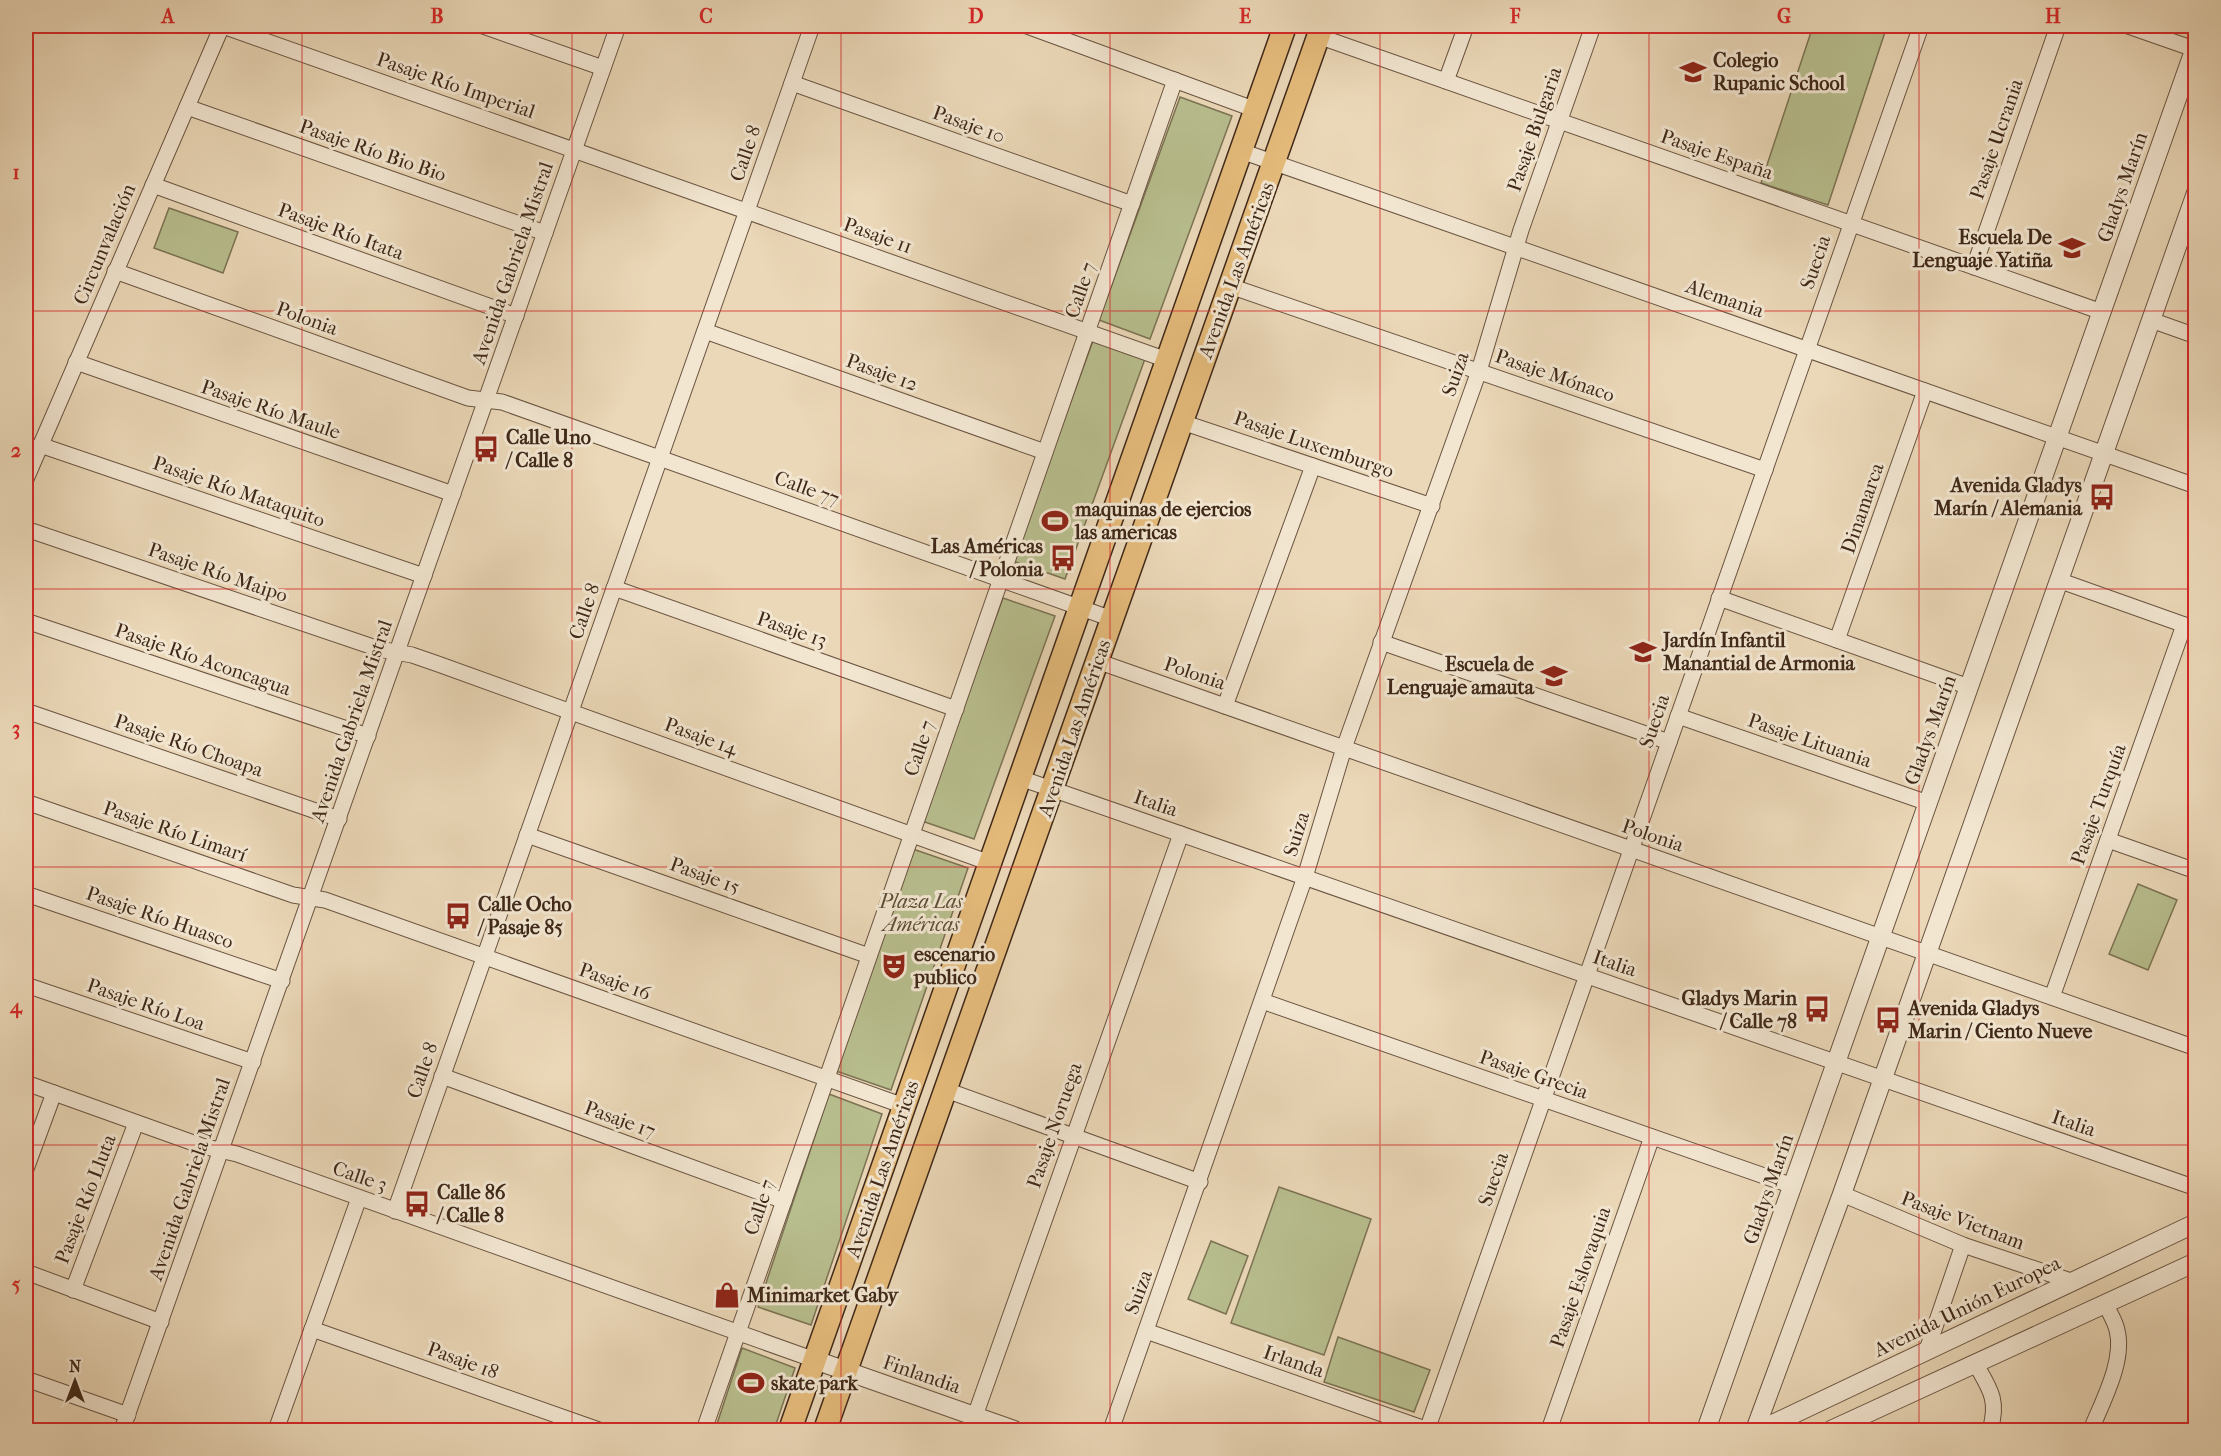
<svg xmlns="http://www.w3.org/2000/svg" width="2221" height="1456" font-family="'IM FELL French Canon',serif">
	<rect width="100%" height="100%" fill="#ebd8b8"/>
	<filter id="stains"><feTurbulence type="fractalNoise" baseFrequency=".00333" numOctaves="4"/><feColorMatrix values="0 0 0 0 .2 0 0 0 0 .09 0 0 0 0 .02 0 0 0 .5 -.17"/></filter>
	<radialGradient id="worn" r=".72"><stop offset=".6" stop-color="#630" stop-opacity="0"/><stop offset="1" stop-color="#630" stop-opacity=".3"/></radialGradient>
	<!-- green -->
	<g fill="#b8be8e" stroke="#7c7354" stroke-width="1.5">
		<path d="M1813 26H1887L1828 205 1761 183Z"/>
		<path d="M1180 97 1232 116 1150 339 1099 320Z"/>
		<path d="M169 208 238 232 223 273 154 248Z"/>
		<path d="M1094 338 1146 356 1065 579 1013 561Z"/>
		<path d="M1003 598 1055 616 974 839 922 821Z"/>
		<path d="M910 848 968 868 891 1090 836 1071Z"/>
		<path d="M2138 884 2177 900 2148 970 2109 954Z"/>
		<path d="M829 1094 882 1114 811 1325 758 1307Z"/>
		<path d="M1279 1187 1371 1219 1324 1355 1231 1323Z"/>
		<path d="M1211 1241 1248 1256 1226 1314 1188 1299Z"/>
		<path d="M1338 1337 1430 1370 1414 1412 1324 1382Z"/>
		<path d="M742 1348 795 1368 774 1430H715Z"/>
	</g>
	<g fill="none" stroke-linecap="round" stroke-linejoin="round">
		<!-- minor casing -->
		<g stroke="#6a5441" stroke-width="17">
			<g id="minor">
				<path d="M223 26 1167 360"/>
				<path d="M483 26 603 68"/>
				<path d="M1027 26 1256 110"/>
				<path d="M2128 26 2194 49"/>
				<path d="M1318 36 2102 312"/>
				<path d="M1446 81 1466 26"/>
				<path d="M792 83 1132 204"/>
				<path d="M187 107 545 233"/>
				<path d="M1241 151 2196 486"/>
				<path d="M153 185 516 316"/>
				<path d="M1974 267 2058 26"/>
				<path d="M115 271 468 398 502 402 1112 619"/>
				<path d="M1230 286 1765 470"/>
				<path d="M2151 320 2196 336"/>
				<path d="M705 331 1045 452"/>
				<path d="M76 362 453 494"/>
				<path d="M1182 422 1432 506"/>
				<path d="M40 445 424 576"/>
				<path d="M26 479 222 26"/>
				<path d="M26 529 379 649 412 655 438 664 990 863"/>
				<path d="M2058 580 2196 629"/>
				<path d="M614 588 956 709"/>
				<path d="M1719 598 1969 687"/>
				<path d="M26 621 368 736"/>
				<path d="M1837 640 1925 391"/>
				<path d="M1381 642 1669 742"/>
				<path d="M1097 661 2196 1048"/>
				<path d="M1225 706 1313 466"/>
				<path d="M26 711 339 819"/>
				<path d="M1678 716 1928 803"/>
				<path d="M1020 778 2196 1188"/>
				<path d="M26 802 293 895 325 900 904 1106"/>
				<path d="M527 835 869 956"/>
				<path d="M2108 840 2196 871"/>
				<path d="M26 894 282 981"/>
				<path d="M26 985 253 1062"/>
				<path d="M2052 997 2184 625"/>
				<path d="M1262 1001 1793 1186"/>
				<path d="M442 1076 784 1201"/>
				<path d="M26 1083 202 1146 237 1154 815 1360"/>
				<path d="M946 1090 1200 1182"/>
				<path d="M26 1169 54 1093"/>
				<path d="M1842 1194 1963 1245 2071 1281"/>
				<path d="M395 1211 812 26"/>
				<path d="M26 1272 161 1322"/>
				<path d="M73 1290 136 1123"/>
				<path d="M312 1329 599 1430"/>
				<path d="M1146 1331 1428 1430"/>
				<path d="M1927 1350 1963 1245"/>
				<path d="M1975 1363C1990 1389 1999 1400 1990 1430"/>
				<path d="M26 1379 128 1415"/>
				<path d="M122 1430 618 26"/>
				<path d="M276 1430 359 1198"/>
				<path d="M704 1430 1175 80"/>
				<path d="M970 1430 1181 834"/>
				<path d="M1111 1430 1305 877 1344 748 1479 371 1521 230 1593 26"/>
				<path d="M1427 1430 1921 26"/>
				<path d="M1549 1430 1652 1137"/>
				<path d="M2091 1430C2102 1402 2125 1361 2117 1330 2115 1321 2109 1312 2105 1303"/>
				<path d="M2192 1430 2196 1423"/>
			</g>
		</g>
		<!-- tertiary casing -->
		<g stroke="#6a5441" stroke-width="20">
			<g id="tertiary">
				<path d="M815 1360 1014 1430"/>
				<path d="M1706 1430 2196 45"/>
				<path d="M1755 1430 1842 1194 2196 193"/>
				<path d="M1760 1430 2196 1223"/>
				<path d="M1831 1430 2196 1262"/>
			</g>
		</g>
		<!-- primary casing -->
		<g stroke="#3f2819" stroke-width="25">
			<g id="primary">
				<path d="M790 1430 1285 26"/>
				<path d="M825 1430 1322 26"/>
			</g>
		</g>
		<!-- minor -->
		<use href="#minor" stroke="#f2e6d1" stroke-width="15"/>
		<!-- tertiary -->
		<use href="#tertiary" stroke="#f2e6d1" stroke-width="18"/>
		<!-- primary -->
		<use href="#primary" stroke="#e6bc7c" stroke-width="22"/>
	</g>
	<!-- grid -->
	<path fill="none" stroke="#d62828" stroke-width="1.5" stroke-opacity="0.55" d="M302 26V1430M572 26V1430M841 26V1430M1110 26V1430M1380 26V1430M1649 26V1430M1919 26V1430M26 311H2196M26 589H2196M26 867H2196M26 1145H2196"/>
	<!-- icons -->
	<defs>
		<g id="school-bare" transform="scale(2.07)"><path d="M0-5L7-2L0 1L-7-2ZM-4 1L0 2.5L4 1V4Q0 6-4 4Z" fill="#8f2418" stroke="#f2e6d1" stroke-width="2.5" paint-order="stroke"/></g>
		<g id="bus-bare" transform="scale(2.07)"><path d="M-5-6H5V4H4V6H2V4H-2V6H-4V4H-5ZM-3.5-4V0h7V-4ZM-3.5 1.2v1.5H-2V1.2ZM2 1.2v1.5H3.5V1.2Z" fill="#8f2418" stroke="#f2e6d1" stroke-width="2.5" paint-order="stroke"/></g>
		<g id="stadium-bare" transform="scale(2.07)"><path d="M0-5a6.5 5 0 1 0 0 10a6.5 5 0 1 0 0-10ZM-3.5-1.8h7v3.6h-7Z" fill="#8f2418" stroke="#f2e6d1" stroke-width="2.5" paint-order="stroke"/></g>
		<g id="theatre-bare" transform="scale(2.07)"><path d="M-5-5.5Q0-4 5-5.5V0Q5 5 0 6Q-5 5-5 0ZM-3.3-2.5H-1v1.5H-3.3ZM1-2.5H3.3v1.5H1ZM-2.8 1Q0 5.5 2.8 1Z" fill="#8f2418" stroke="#f2e6d1" stroke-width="2.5" paint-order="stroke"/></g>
		<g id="shop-bare" transform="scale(2.07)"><path d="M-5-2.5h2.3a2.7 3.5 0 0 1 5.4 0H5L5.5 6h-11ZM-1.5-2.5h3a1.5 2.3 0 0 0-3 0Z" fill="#8f2418" stroke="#f2e6d1" stroke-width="2.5" paint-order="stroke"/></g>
	</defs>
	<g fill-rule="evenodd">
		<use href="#school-bare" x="1693" y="72"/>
		<use href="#school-bare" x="2072" y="248"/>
		<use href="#bus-bare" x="486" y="449"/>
		<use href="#bus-bare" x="2102" y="497"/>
		<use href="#stadium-bare" x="1055" y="521"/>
		<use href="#bus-bare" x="1063" y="558"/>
		<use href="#school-bare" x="1643" y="652"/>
		<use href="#school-bare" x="1554" y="676"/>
		<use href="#bus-bare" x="458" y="916"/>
		<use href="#theatre-bare" x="894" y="966"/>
		<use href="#bus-bare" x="1817" y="1009"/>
		<use href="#bus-bare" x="1888" y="1020"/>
		<use href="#bus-bare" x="417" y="1204"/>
		<use href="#shop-bare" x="727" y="1295"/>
		<use href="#stadium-bare" x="751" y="1383"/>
	</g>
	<g text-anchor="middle" stroke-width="6" stroke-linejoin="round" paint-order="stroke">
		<!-- poi labels -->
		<g font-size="20" font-weight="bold" fill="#3f2819" stroke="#f2e6d1" text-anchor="start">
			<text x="1713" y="67">Colegio<tspan x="1713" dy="23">Rupanic School</tspan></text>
			<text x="2052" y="244" text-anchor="end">Escuela De<tspan x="2052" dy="23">Lenguaje Yatiña</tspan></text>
			<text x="506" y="444">Calle Uno<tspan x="506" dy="23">/ Calle 8</tspan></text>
			<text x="2082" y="492" text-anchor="end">Avenida Gladys<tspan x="2082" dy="23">Marín / Alemania</tspan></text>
			<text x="1075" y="516">maquinas de ejercios<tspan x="1075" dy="23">las americas</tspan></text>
			<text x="1043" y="553" text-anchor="end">Las Américas<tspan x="1043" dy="23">/ Polonia</tspan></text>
			<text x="1663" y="647">Jardín Infantil<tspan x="1663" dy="23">Manantial de Armonia</tspan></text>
			<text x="1534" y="671" text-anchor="end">Escuela de<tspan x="1534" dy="23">Lenguaje amauta</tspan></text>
			<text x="478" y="911">Calle Ocho<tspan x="478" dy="23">/ Pasaje 85</tspan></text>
			<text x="914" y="961">escenario<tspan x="914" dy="23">publico</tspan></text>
			<text x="1797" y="1005" text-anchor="end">Gladys Marin<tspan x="1797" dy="23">/ Calle 78</tspan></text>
			<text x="1908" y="1015">Avenida Gladys<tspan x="1908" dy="23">Marin / Ciento Nueve</tspan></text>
			<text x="437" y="1199">Calle 86<tspan x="437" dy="23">/ Calle 8</tspan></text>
			<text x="747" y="1302">Minimarket Gaby</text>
			<text x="771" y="1390">skate park</text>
		</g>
		<!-- street labels -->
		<g font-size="20" fill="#3f2819" stroke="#f2e6d1">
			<text transform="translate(456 85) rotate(19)" y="7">Pasaje Río Imperial</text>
			<text transform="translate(969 124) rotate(20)" y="7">Pasaje 10</text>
			<text transform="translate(1534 129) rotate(-71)" y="7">Pasaje Bulgaria</text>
			<text transform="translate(1996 139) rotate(-71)" y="7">Pasaje Ucrania</text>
			<text transform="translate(373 150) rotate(19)" y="7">Pasaje Río Bio Bio</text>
			<text transform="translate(745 153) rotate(-71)" y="7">Calle 8</text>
			<text transform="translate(1717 154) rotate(19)" y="7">Pasaje España</text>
			<text transform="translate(2122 187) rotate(-71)" y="7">Gladys Marín</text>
			<text transform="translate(341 231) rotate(20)" y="7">Pasaje Río Itata</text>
			<text transform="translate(878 235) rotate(20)" y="7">Pasaje 11</text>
			<text transform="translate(104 244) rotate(-67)" y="7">Circunvalación</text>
			<text transform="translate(1815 262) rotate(-71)" y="7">Suecia</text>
			<text transform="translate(512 263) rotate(-71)" y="7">Avenida Gabriela Mistral</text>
			<text transform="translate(1236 270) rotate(-70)" y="7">Avenida Las Américas</text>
			<text transform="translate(1080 290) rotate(-71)" y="7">Calle 7</text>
			<text transform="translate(1725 298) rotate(19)" y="7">Alemania</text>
			<text transform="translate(307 318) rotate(20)" y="7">Polonia</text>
			<text transform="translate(882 372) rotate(20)" y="7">Pasaje 12</text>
			<text transform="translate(1455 374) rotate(-71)" y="7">Suiza</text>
			<text transform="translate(1555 375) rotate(19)" y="7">Pasaje Mónaco</text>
			<text transform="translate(271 409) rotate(19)" y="7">Pasaje Río Maule</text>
			<text transform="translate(1314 444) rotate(19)" y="7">Pasaje Luxemburgo</text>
			<text transform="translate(807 488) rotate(20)" y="7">Calle 77</text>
			<text transform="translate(239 491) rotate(19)" y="7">Pasaje Río Mataquito</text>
			<text transform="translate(1862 508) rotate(-71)" y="7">Dinamarca</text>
			<text transform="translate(218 572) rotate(19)" y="7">Pasaje Río Maipo</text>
			<text transform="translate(584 611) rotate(-71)" y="7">Calle 8</text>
			<text transform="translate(792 629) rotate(19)" y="7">Pasaje 13</text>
			<text transform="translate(203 659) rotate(19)" y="7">Pasaje Río Aconcagua</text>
			<text transform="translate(1195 673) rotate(19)" y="7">Polonia</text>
			<text transform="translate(351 721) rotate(-71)" y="7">Avenida Gabriela Mistral</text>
			<text transform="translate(1654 721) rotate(-71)" y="7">Suecia</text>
			<text transform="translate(1074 728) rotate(-71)" y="7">Avenida Las Américas</text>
			<text transform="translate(1930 730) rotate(-70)" y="7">Gladys Marín</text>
			<text transform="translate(701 736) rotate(20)" y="7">Pasaje 14</text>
			<text transform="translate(1810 740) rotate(19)" y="7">Pasaje Lituania</text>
			<text transform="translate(189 745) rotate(19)" y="7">Pasaje Río Choapa</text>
			<text transform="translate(919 748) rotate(-71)" y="7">Calle 7</text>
			<text transform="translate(1156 803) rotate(19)" y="7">Italia</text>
			<text transform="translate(2098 804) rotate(-70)" y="7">Pasaje Turquía</text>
			<text transform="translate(175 831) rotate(19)" y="7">Pasaje Río Limarí</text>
			<text transform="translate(1296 834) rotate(-73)" y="7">Suiza</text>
			<text transform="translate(1653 835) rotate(19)" y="7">Polonia</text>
			<text transform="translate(705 875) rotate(20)" y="7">Pasaje 15</text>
			<text transform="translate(160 917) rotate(19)" y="7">Pasaje Río Huasco</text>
			<text transform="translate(1615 963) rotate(19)" y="7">Italia</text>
			<text transform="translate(615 981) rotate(20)" y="7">Pasaje 16</text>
			<text transform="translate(146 1004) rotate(19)" y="7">Pasaje Río Loa</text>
			<text transform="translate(422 1070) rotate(-71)" y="7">Calle 8</text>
			<text transform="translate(1534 1074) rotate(19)" y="7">Pasaje Grecia</text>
			<text transform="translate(620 1119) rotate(20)" y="7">Pasaje 17</text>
			<text transform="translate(2074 1123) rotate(19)" y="7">Italia</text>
			<text transform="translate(1054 1125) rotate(-71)" y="7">Pasaje Noruega</text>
			<text transform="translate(882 1169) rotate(-71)" y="7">Avenida Las Américas</text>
			<text transform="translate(360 1176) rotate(19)" y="7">Calle 3</text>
			<text transform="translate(189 1179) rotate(-71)" y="7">Avenida Gabriela Mistral</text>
			<text transform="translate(1493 1179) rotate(-71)" y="7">Suecia</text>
			<text transform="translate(1768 1189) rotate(-71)" y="7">Gladys Marín</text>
			<text transform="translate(85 1199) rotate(-69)" y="7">Pasaje Río Lluta</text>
			<text transform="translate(759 1207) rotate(-71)" y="7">Calle 7</text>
			<text transform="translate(1963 1220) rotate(21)" y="7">Pasaje Vietnam</text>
			<text transform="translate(1580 1277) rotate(-71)" y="7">Pasaje Eslovaquia</text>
			<text transform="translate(1138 1292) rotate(-70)" y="7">Suiza</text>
			<text transform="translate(1967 1306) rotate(-26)" y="7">Avenida Unión Europea</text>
			<text transform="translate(463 1360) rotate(20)" y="7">Pasaje 18</text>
			<text transform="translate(1294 1361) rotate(19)" y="7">Irlanda</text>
			<text transform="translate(922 1374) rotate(19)" y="7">Finlandia</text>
		</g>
		<!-- park labels -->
		<g font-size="20" font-style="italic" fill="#5d4e36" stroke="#f2e6d1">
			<text x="921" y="908">Plaza Las<tspan x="921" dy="23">Américas</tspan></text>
		</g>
	</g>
	<!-- margin -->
	<rect width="2221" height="1456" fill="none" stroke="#ebd8b8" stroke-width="66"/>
	<!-- north arrow -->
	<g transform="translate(75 1381)" stroke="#f2e6d1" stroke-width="4.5" paint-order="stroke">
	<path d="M0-4.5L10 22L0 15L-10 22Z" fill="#3f2819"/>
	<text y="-9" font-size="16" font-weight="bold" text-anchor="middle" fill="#3f2819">N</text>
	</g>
	<rect x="33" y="33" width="2155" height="1390" fill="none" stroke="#d62828" stroke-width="2"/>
	<g font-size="20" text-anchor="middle" font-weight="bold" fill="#d62828">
		<text x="168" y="23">A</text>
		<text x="437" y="23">B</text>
		<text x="706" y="23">C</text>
		<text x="976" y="23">D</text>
		<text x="1245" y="23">E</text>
		<text x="1515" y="23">F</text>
		<text x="1784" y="23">G</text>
		<text x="2053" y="23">H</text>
		<text x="16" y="179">1</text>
		<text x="16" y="457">2</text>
		<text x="16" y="735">3</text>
		<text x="16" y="1013">4</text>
		<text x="16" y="1291">5</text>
	</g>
	<rect width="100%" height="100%" filter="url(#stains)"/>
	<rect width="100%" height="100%" fill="url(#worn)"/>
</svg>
